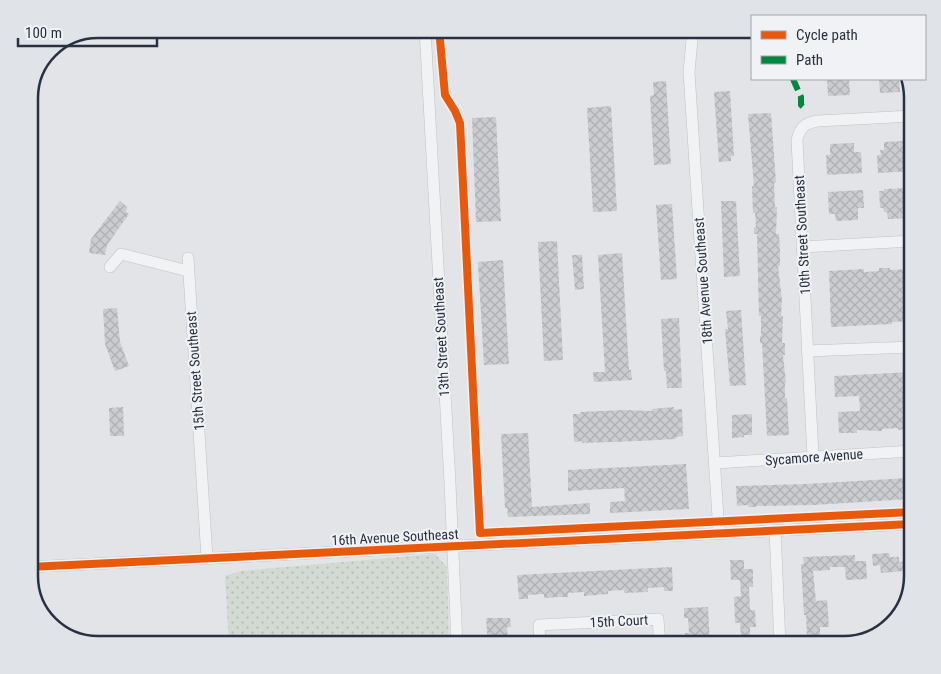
<svg xmlns="http://www.w3.org/2000/svg" width="941" height="674" font-family="'Roboto Condensed',sans-serif">
	<defs>
		<pattern id="grass-dots" width="8" height="8" patternUnits="userSpaceOnUse" patternTransform="scale(1.25)"><rect width="8" height="8" fill="#d3dad3"/><path d="M2 2h.1M6 6h.1" fill="none" stroke="#b5bcb6" stroke-width="1.8" stroke-linecap="round"/></pattern>
		<pattern id="building-cross-hatch" width="8" height="8" patternUnits="userSpaceOnUse" patternTransform="scale(1.25)"><rect width="8" height="8" fill="#cacccf"/><path d="M0 0l8 8M0 8l8-8" fill="none" stroke="#aeb0b3"/></pattern>
	</defs>
	<rect width="100%" height="100%" fill="#e2e4e7"/>
	<!-- grass -->
	<path fill="url(#grass-dots)" d="M435 554 447 567 449 645H229L225 576 241 571Z"/>
	<!-- building -->
	<g fill="url(#building-cross-hatch)">
		<path d="M713 29H752V37L713 39Z"/>
		<path d="M827 79H849L850 95 828 96Z"/>
		<path d="M879 79H899L900 92 880 93Z"/>
		<path d="M666 81 671 164 654 165 650 96 654 95 653 82Z"/>
		<path d="M730 91 734 156H731V161L719 162 714 92Z"/>
		<path d="M611 106 617 211 593 212 587 108Z"/>
		<path d="M771 113 776 183H774L775 207H777L776 234H779L780 253V266H778L782 300 781 316H783L782 343H785V355H783L786 383H785V398H787L789 435 767 436 762 343H760V336H761V316H759L757 234H754V227H756L755 213H753L752 186H754L748 114Z"/>
		<path d="M496 117 501 221 476 222 472 118Z"/>
		<path d="M905 141 906 149 909 148V153L912 152V171L878 173 877 155H881L880 150H884V142Z"/>
		<path d="M854 143V152H861L862 173 827 175 826 155H830V144Z"/>
		<path d="M912 188V211H909V218L888 219 887 212H884L883 208H880L879 191H884V189Z"/>
		<path d="M863 190 864 208H858V220L836 221 835 214H829L828 192Z"/>
		<path d="M120 201 127 207 126 212 129 214 107 245 105 255 89 253 91 239Z"/>
		<path d="M721 201H736L740 276 724 277Z"/>
		<path d="M672 204 677 279 661 280 656 205Z"/>
		<path d="M557 241 563 360 544 361 538 242Z"/>
		<path d="M622 253 629 370H631L632 380 594 382 593 372H605L598 255Z"/>
		<path d="M572 255H582L584 289 575 290Z"/>
		<path d="M503 260 509 364 484 365 478 262Z"/>
		<path d="M879 268H890V270L912 269V321L892 322V324L831 327 829 271 864 269V272L879 271Z"/>
		<path d="M117 308 120 342 129 366 115 371 105 344 103 309Z"/>
		<path d="M741 310 746 385 730 386 725 329H728L726 311Z"/>
		<path d="M679 318 682 388H667L666 371H664L661 319Z"/>
		<path d="M912 372V395H906L907 429 898 430V428L882 429V431L857 430V433H839L838 412 860 411 859 396 835 397 834 376Z"/>
		<path d="M123 407 124 436H110L109 408Z"/>
		<path d="M674 407V410L682 409 683 436 676 437V439L639 441 582 443V441L574 442 573 414H580V412L624 410 652 411V409Z"/>
		<path d="M752 414V435H744V437L732 438V415Z"/>
		<path d="M528 433 532 507 590 503V514L508 517 507 508H505L501 434Z"/>
		<path d="M686 464 689 509 610 513V502L625 501 624 488 568 491V470Z"/>
		<path d="M908 478 909 499 814 505 756 506V507H748V505L737 506 736 486 806 484Z"/>
		<path d="M889 553 890 557H899V562L912 561V575L904 576 903 571 881 573 880 565 873 566 872 554Z"/>
		<path d="M855 555V561H866L867 579 846 580 845 567H830V570L813 571 816 601 827 600 829 627H820V645H805V636H807L806 615H804L801 564H804L803 557Z"/>
		<path d="M730 560H744V569H753V587H749L750 610H755L756 627H750V645H735V637H741L740 623H735L734 597 741 596 740 580H731Z"/>
		<path d="M672 567 673 591H664V587L648 588V592L624 593V590L608 591V594L584 596V592L568 593V597H559L544 598V594L528 595V599H519L517 575Z"/>
		<path d="M708 607 710 645H686L685 633H689L688 618H684V608Z"/>
		<path d="M889 615 894 622 874 638 869 631Z"/>
		<path d="M486 618H510L511 627H507L508 645H488Z"/>
	</g>
	<g fill="none" stroke-linecap="round" stroke-linejoin="round">
		<!-- minor casing -->
		<g stroke="#c0c2c5" stroke-width="12">
			<g id="minor">
				<path d="M425 29 450 483 457 645"/>
				<path d="M693 29 689 72 719 533"/>
				<path d="M802 247 912 241"/>
				<path d="M188 258 207 558"/>
				<path d="M110 267 121 254 188 271"/>
				<path d="M807 351 912 347"/>
				<path d="M813 457 797 140C800 127 805 123 818 121L912 116"/>
				<path d="M715 463 912 451"/>
				<path d="M775 530 780 645"/>
				<path d="M29 564V582"/>
				<path d="M29 567 912 524"/>
				<path d="M540 645 539 625 658 619 660 645"/>
			</g>
		</g>
		<!-- minor -->
		<use href="#minor" stroke="#f1f2f4" stroke-width="11"/>
		<!-- quiet -->
		<path stroke="#00873e" stroke-width="6" stroke-dasharray="12 6" stroke-linecap="butt" d="M793 79 801 97V105L807 110"/>
		<!-- cycleway casing -->
		<g stroke="#f0f2f6" stroke-width="11">
			<g id="cycleway">
				<path d="M439 29 445 95 455 111 460 123 480 533 912 512"/>
				<path d="M29 567 912 524"/>
			</g>
		</g>
		<!-- cycleway -->
		<use href="#cycleway" stroke="#e8590c" stroke-width="8"/>
	</g>
	<g text-anchor="middle" stroke-width="4" stroke-linejoin="round" paint-order="stroke">
		<!-- street labels -->
		<g font-size="14" fill="#293140" stroke="#f0f2f6">
			<text transform="translate(802 235) rotate(-93)" y="5">10th Street Southeast</text>
			<text transform="translate(703 281) rotate(-94)" y="5">18th Avenue Southeast</text>
			<text transform="translate(441 337) rotate(-93)" y="5">13th Street Southeast</text>
			<text transform="translate(195 371) rotate(-94)" y="5">15th Street Southeast</text>
			<text transform="translate(814 457) rotate(-4)" y="5">Sycamore Avenue</text>
			<text transform="translate(395 537) rotate(-3)" y="5">16th Avenue Southeast</text>
			<text transform="translate(619 621) rotate(-3)" y="5">15th Court</text>
		</g>
	</g>
	<!-- crop -->
	<path d="M0 0H941V674H0ZM98 38H844A60 60 0 0 1 904 98V576A60 60 0 0 1 844 636H98A60 60 0 0 1 38 576V98A60 60 0 0 1 98 38Z" fill="#e0e3e7" fill-rule="evenodd"/>
	<path fill="none" stroke="#293140" stroke-width="2.5" d="M98 38H844A60 60 0 0 1 904 98V576A60 60 0 0 1 844 636H98A60 60 0 0 1 38 576V98A60 60 0 0 1 98 38Z"/>
	<!-- legend -->
	<rect x="751" y="15" width="175" height="65" fill="#f0f2f6" stroke="#a0a5ad"/>
	<rect x="761" y="31" width="25" height="8" fill="#e8590c" stroke="#a0a5ad"/>
	<text x="796" y="40" font-size="15" fill="#293140">Cycle path</text>
	<rect x="761" y="56" width="25" height="8" fill="#00873e" stroke="#a0a5ad"/>
	<text x="796" y="65" font-size="15" fill="#293140">Path</text>
	<!-- scale -->
	<path d="M18 38v8h139v-8" fill="none" stroke="#293140" stroke-width="2.5"/>
	<text x="25" y="38" font-size="15" fill="#293140" stroke="#f0f2f6" stroke-width="4" paint-order="stroke">100 m</text>
</svg>
